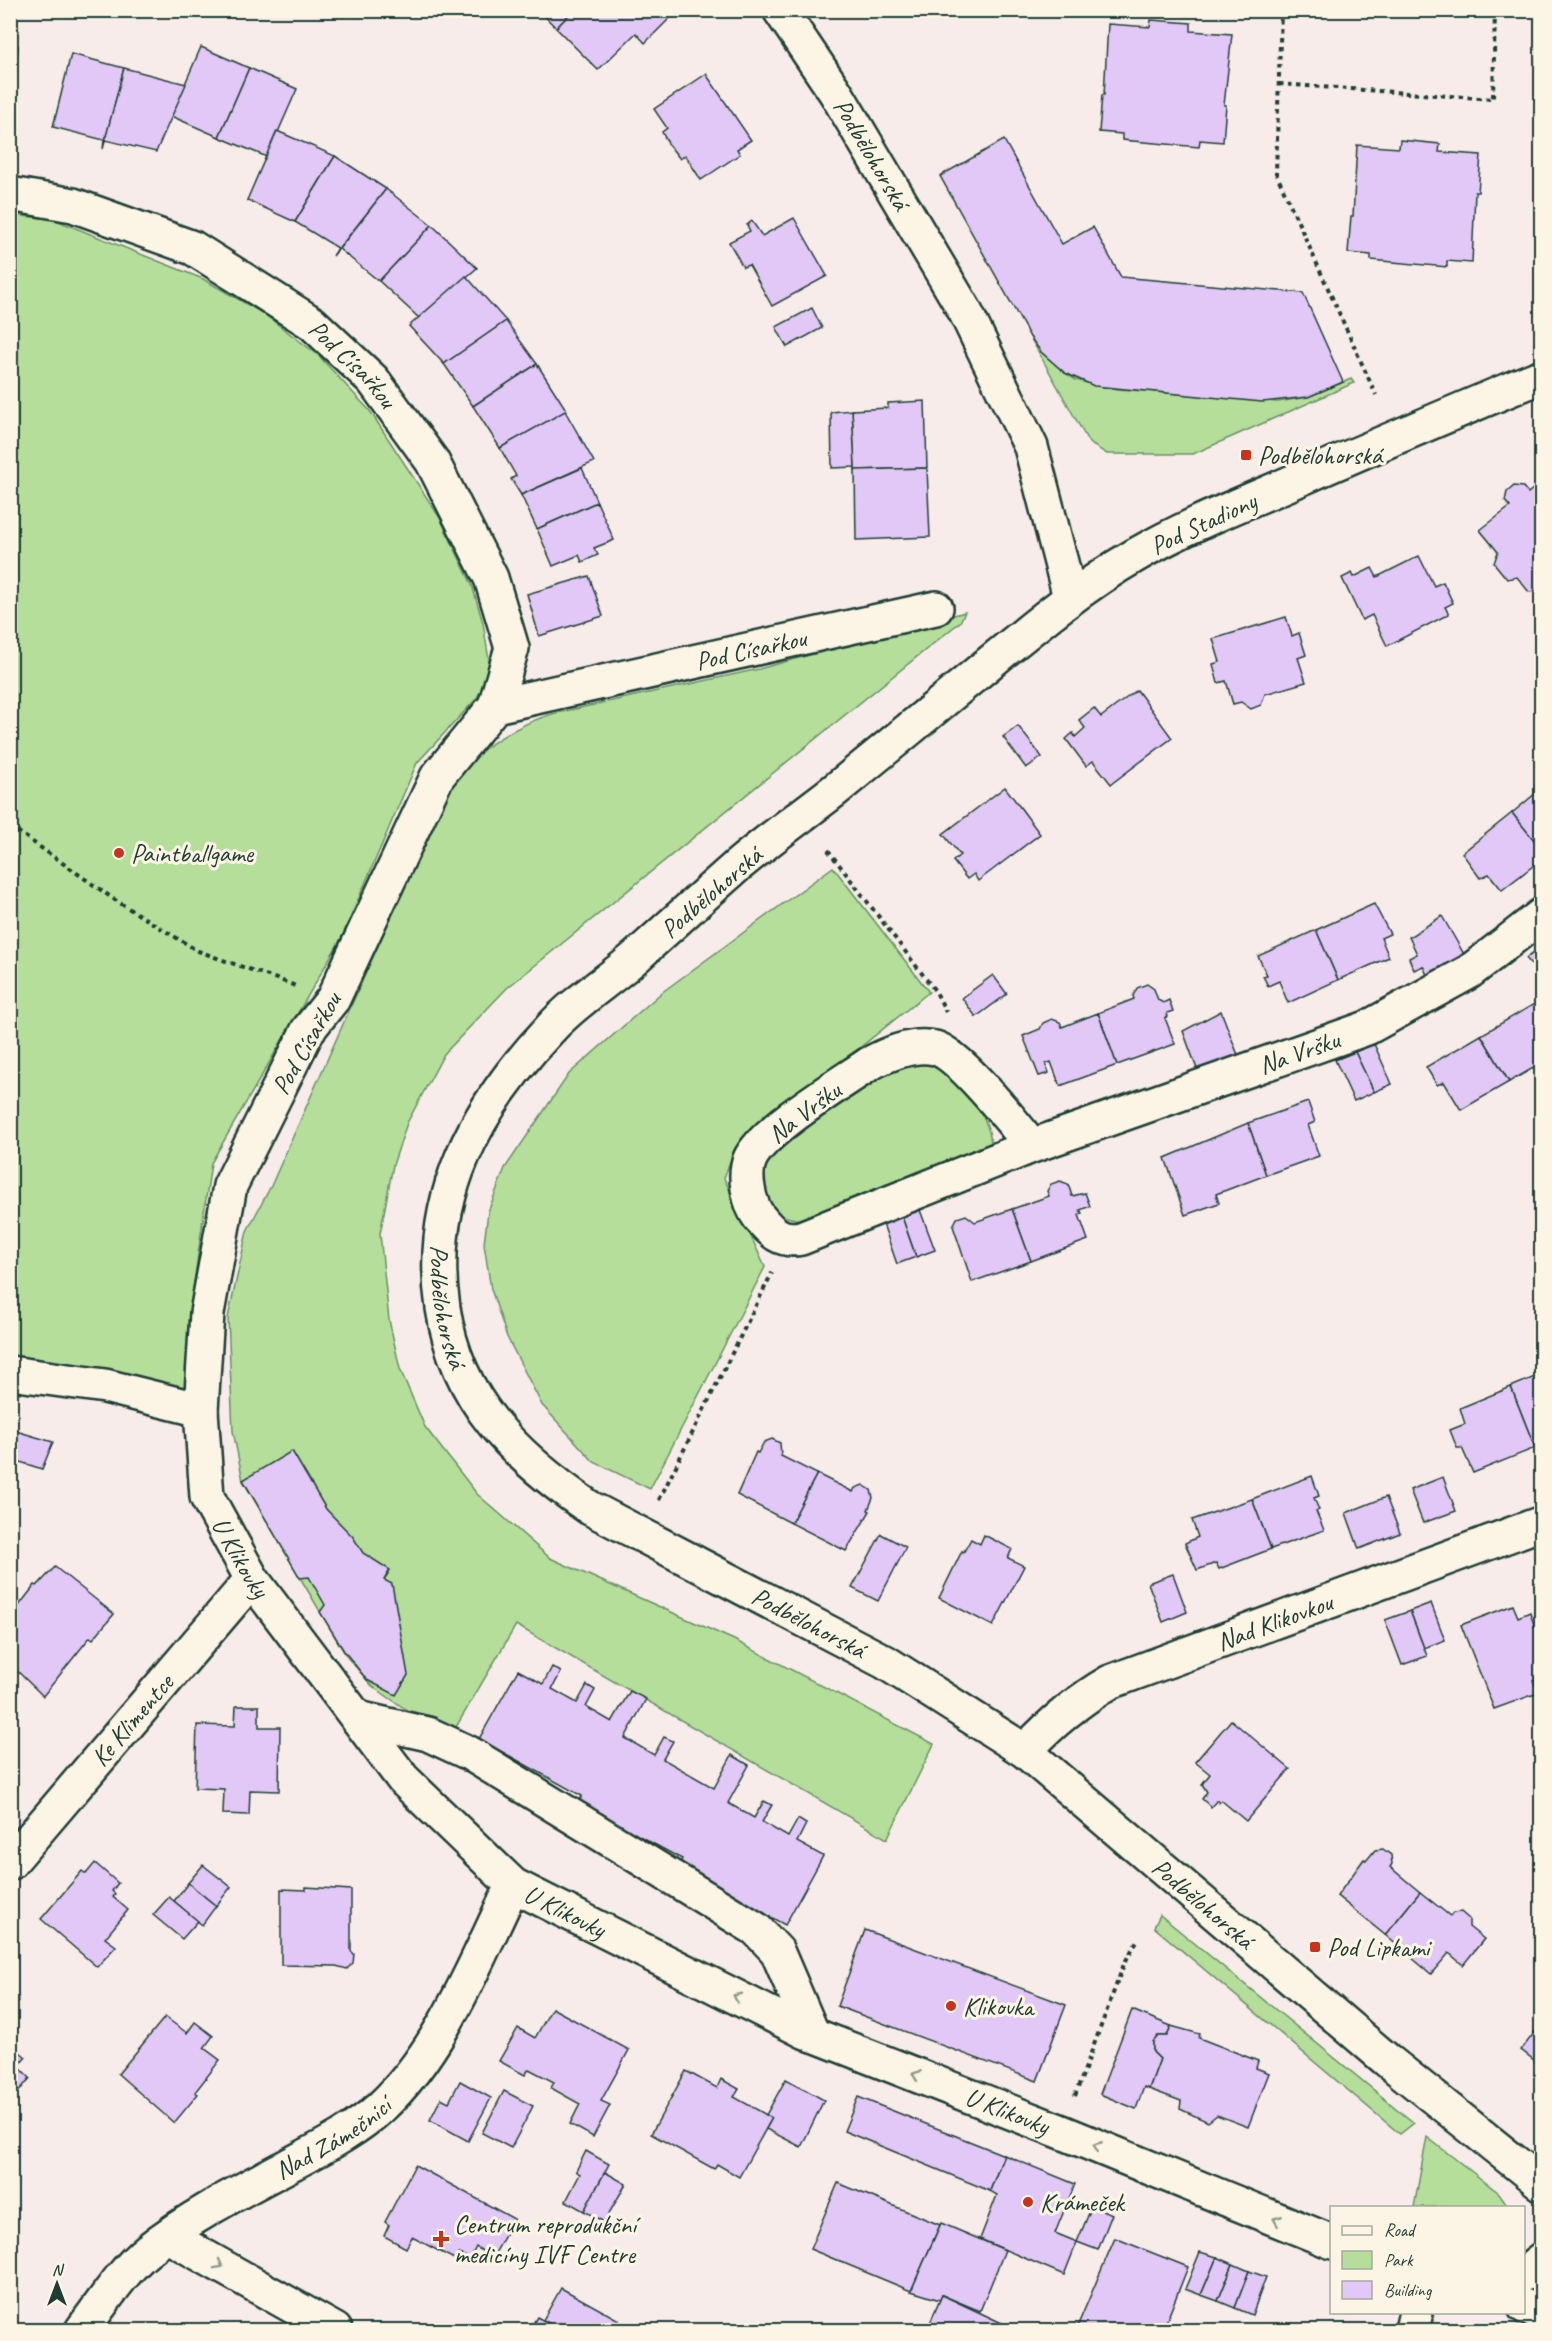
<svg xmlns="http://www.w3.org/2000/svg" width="1552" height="2341" font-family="Caveat,sans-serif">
	<rect width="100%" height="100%" fill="#f7ece9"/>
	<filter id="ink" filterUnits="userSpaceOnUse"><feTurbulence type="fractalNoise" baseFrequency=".0167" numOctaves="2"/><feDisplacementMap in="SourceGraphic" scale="12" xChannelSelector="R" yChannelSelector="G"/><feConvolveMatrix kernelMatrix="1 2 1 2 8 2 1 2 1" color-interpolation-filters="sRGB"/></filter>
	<g filter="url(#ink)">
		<!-- green -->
		<g fill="#b5de9b" stroke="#6a8e68" stroke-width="1.5">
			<path d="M11 215 53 219 203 279 264 314 318 355 370 411 440 518 472 585 483 623 489 660 486 683 476 699 417 763 342 937 211 1163 193 1290 196 1398 11 1359Z"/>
			<path d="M1030 337 1041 352 1065 373 1076 380 1106 388 1278 402 1308 397 1351 379 1354 383 1193 454H1107L1089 443Z"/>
			<path d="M965 612 960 622 507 988 444 1054 407 1123 393 1165 380 1234 389 1320 400 1369 425 1427 477 1494 550 1558 734 1640 934 1744 887 1839 516 1625 449 1739 372 1686 347 1657 243 1481 233 1431 228 1318 247 1231 271 1186 453 777C483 747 511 727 552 714L759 669Z"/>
			<path d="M833 867 929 992 735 1148 724 1178 765 1267 650 1489 594 1462 542 1405 507 1337 491 1289 484 1244 488 1212 505 1168 569 1074 661 993Z"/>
			<path d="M929 1059C955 1079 989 1109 991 1144L983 1151 800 1220 773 1214 759 1175 764 1156 855 1087Z"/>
			<path d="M1160 1915 1414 2123 1400 2134 1154 1927Z"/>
			<path d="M1427 2137 1499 2193 1509 2207H1414Z"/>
		</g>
		<!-- building -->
		<g fill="#e1c8f7" stroke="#1f3d34" stroke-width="1.5">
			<path d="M539 10H574L556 28Z"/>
			<path d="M574 10H668L673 15 645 43 636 33 598 70 556 28Z"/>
			<path d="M1151 20 1191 23V31L1232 34 1224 105H1226L1223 142 1200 140 1199 147 1122 140V134L1099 132 1102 95H1104L1108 24 1150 27Z"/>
			<path d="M1540 27H1542V64H1537Z"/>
			<path d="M10 45 18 46 14 98H10Z"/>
			<path d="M201 47 249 68 219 137 171 116Z"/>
			<path d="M71 54 124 68 103 149 104 140 53 127Z"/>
			<path d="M124 68 186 84 156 152 105 140Z"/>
			<path d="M249 68 297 89 267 157 219 137Z"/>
			<path d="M706 74 751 140 737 149 740 154 701 180 685 155 680 159 669 145 662 132 667 128 654 109Z"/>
			<path d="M277 131 335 156 295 222 247 200Z"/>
			<path d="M1004 140 1062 244 1093 227 1121 277 1303 293 1343 382 1308 397 1262 402 1094 386 1065 373 1041 352 1030 337 940 176Z"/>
			<path d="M1400 140 1440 144 1439 152 1481 155 1478 192H1475L1472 263 1447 261V267L1371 260V255L1348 253 1351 216H1353L1357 145 1399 148Z"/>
			<path d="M335 156 386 189 333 256 338 248 295 222Z"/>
			<path d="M386 189 432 225 379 281 339 249Z"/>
			<path d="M794 218 827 276 772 306 749 265 743 267 729 242 750 231 747 225 752 221 762 236Z"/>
			<path d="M432 225 477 268 419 318 379 281Z"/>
			<path d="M466 276 506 321 444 364 409 326Z"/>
			<path d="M812 308 822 328 787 347 776 327Z"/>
			<path d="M506 321 537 364 473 406 444 364Z"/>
			<path d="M537 364 567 411 500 448 473 406Z"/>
			<path d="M925 401 927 468 855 470 852 410 888 408V403Z"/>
			<path d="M852 410 855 467 832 468 831 412Z"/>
			<path d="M565 411 594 462 521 495 511 479 516 476 500 448Z"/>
			<path d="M582 468 597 502 537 529 521 495Z"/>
			<path d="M927 468 930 537 856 540 855 470Z"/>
			<path d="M1541 482 1542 590 1529 592 1517 577 1507 579 1494 563 1498 552 1480 530 1510 507 1505 501 1507 492 1514 486 1523 487 1528 493Z"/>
			<path d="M597 502 614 540 594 548 598 555 582 562 579 555 553 566 537 529Z"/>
			<path d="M1419 556 1434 586 1443 582 1453 603 1445 607 1449 614 1387 646 1372 615 1362 620 1342 578 1352 573 1354 577 1372 568 1377 577Z"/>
			<path d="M589 576 603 616 539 636 527 594Z"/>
			<path d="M1286 617 1292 636 1299 633 1306 655 1298 658 1306 682 1265 694 1261 705 1251 709 1241 702 1233 704 1226 681 1218 683 1213 664 1220 662 1213 639Z"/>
			<path d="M1137 690 1172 738 1111 784 1093 761 1086 766 1066 739 1073 733 1075 737 1085 728 1079 720 1094 708 1101 717Z"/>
			<path d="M1018 726 1042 757 1026 768 1003 737Z"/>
			<path d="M1005 787 1040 834 978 881 974 874 967 879 953 861 960 855 943 834Z"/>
			<path d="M1542 788V850L1512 813Z"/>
			<path d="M1512 813 1542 850V859L1502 890 1489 874 1480 878 1462 853Z"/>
			<path d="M1374 904 1390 934 1381 938 1389 957 1338 980 1316 930Z"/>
			<path d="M1442 916 1465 956 1428 977 1423 966 1414 970 1409 958 1417 954 1409 937Z"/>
			<path d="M1316 930 1338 980 1288 1003 1279 981 1268 986 1263 976 1267 975 1258 956Z"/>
			<path d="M1542 946V978L1526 958Z"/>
			<path d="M993 975 1007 994 976 1017 962 998Z"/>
			<path d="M1147 984 1154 989 1158 1000 1163 1003 1169 1000 1173 1011 1167 1013 1168 1017 1165 1018 1175 1044 1117 1065 1098 1013 1134 999 1133 996 1137 988Z"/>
			<path d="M1536 1003 1542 1013V1063L1509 1082 1481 1035Z"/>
			<path d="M1221 1011 1238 1055 1197 1069 1183 1031Z"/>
			<path d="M1098 1013 1117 1065 1060 1086 1051 1062 1046 1064 1049 1073 1039 1076 1023 1036 1040 1029 1043 1023 1052 1019 1060 1022 1062 1027Z"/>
			<path d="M1481 1035 1509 1082 1461 1110 1444 1082 1437 1085 1426 1067Z"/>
			<path d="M1374 1044 1392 1084 1374 1092 1355 1052Z"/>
			<path d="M1355 1052 1374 1092 1354 1101 1335 1060Z"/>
			<path d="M1308 1102 1315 1122 1308 1125 1319 1156 1266 1175 1248 1123Z"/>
			<path d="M1248 1123 1266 1175 1216 1194 1219 1203 1185 1215 1165 1158Z"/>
			<path d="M1060 1181 1068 1184 1072 1196 1085 1193 1090 1206 1080 1210 1082 1213 1079 1215 1088 1240 1031 1261 1012 1209 1049 1196 1047 1191 1051 1184Z"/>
			<path d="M1012 1209 1031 1261 972 1282 953 1226 957 1218 966 1215 975 1222Z"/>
			<path d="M920 1210 935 1250 916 1257 902 1217Z"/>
			<path d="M902 1217 916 1257 897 1264 883 1224Z"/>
			<path d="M1542 1374V1445L1535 1448 1511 1387Z"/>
			<path d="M1511 1387 1535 1448 1473 1473 1462 1448H1457L1450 1430 1465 1424 1460 1408Z"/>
			<path d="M16 1431 53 1442 42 1469 11 1459Z"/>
			<path d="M772 1439 780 1443 781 1456 817 1474 791 1523 737 1495 756 1452 758 1453 764 1442Z"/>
			<path d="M292 1451 326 1509 353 1537 363 1553 390 1570 384 1580 392 1584 408 1675 396 1695 367 1680 344 1651 320 1612 325 1605 309 1577 300 1578 243 1480Z"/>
			<path d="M817 1474 853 1492 855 1488 863 1485 871 1490 873 1498 868 1510 870 1511 846 1551 791 1523Z"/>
			<path d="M1312 1476 1319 1496 1314 1498 1319 1510 1316 1511 1324 1530 1271 1549 1252 1499Z"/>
			<path d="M1443 1477 1456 1511 1423 1523 1410 1490Z"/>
			<path d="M1386 1497 1400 1533 1359 1549 1346 1513Z"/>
			<path d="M1252 1499 1271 1549 1219 1569 1216 1563 1197 1570 1185 1543 1198 1537 1192 1520Z"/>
			<path d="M881 1534 906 1547 878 1601 852 1588Z"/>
			<path d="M984 1535 1012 1549 1008 1558 1024 1566 993 1626 939 1598 962 1551 963 1553 971 1539 980 1544Z"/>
			<path d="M55 1567 114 1614 93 1639 90 1637 43 1696 10 1664V1617L35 1585 37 1586Z"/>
			<path d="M1173 1574 1187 1612 1163 1622 1148 1583Z"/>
			<path d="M1431 1603 1445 1640 1424 1648 1410 1611Z"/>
			<path d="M1513 1605 1518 1617 1530 1612 1535 1628 1542 1625V1677L1533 1680 1538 1693 1494 1709 1461 1625Z"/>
			<path d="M1410 1611 1427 1656 1402 1665 1385 1620Z"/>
			<path d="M552 1667 561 1672 552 1689 577 1703 587 1685 595 1690 586 1707 612 1722 630 1691 646 1699 625 1738 654 1755 664 1737 673 1741 663 1759 714 1788 732 1755 749 1765 728 1803 754 1818 764 1801 772 1805 762 1822 788 1837 798 1819 806 1824 797 1842 823 1856 785 1925 678 1866 682 1859 578 1803 582 1796 479 1739 518 1670 543 1684Z"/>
			<path d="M236 1706H259V1727H280L279 1791 250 1790 249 1815 223 1814 224 1789 195 1788 197 1725 235 1726Z"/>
			<path d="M1231 1720 1290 1769 1246 1821 1221 1800 1219 1803 1217 1800 1211 1807 1202 1799 1207 1792 1202 1784 1210 1774 1195 1762Z"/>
			<path d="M1383 1849 1391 1855 1392 1864 1390 1867 1420 1892 1385 1935 1337 1896 1364 1859 1366 1861 1375 1850Z"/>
			<path d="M95 1863 118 1883 112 1891 115 1894 113 1897 128 1910 105 1938 116 1946 97 1967 41 1919 82 1871 86 1874Z"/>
			<path d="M203 1865 231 1887 216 1906 188 1883Z"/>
			<path d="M188 1883 216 1906 202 1925 174 1901Z"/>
			<path d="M306 1887 351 1890V1951L354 1954 353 1963 347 1969 336 1966 281 1965V1889L306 1890Z"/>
			<path d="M1420 1892 1450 1916 1453 1913 1461 1912 1469 1919V1927L1484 1939 1463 1965 1449 1953 1431 1974 1385 1935Z"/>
			<path d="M169 1897 198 1921 182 1939 153 1915Z"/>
			<path d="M865 1930 1066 2005 1037 2081 837 2006Z"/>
			<path d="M552 2008 629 2050 601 2101 610 2105 593 2137 570 2124 580 2104 551 2088 554 2082 529 2069 525 2075 499 2061 518 2028 535 2038Z"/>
			<path d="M1132 2010 1171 2026 1167 2036H1158L1153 2042V2052L1160 2059 1149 2089 1144 2087 1136 2109 1100 2094Z"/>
			<path d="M165 2017 187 2033 195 2022 213 2036 204 2048 220 2060 195 2092 198 2094 174 2123 118 2074Z"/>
			<path d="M1542 2019V2066L1521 2050 1541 2024 1539 2022Z"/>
			<path d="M1171 2026 1200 2034 1199 2038 1258 2061 1256 2068 1269 2073 1248 2127 1217 2115 1208 2122 1180 2109 1181 2101 1149 2089 1160 2059 1153 2052V2042L1158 2036H1167Z"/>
			<path d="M10 2044 26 2057 18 2066 30 2078 10 2102Z"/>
			<path d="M686 2071 717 2088 721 2079 739 2089 734 2097 772 2118 739 2177 717 2164 714 2169 651 2134Z"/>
			<path d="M786 2079 824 2100 801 2147 766 2129 772 2118 766 2115Z"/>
			<path d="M460 2081 491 2098 468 2141 430 2120 441 2098 449 2102Z"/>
			<path d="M504 2091 533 2106 511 2148 482 2133Z"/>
			<path d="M858 2097 1004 2155 990 2191 844 2131Z"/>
			<path d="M586 2151 609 2164 584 2211 566 2201 580 2174 576 2171Z"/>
			<path d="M1004 2155 1075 2184 1055 2233 1077 2242 1064 2275 980 2239 997 2195 990 2191Z"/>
			<path d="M415 2165 514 2219 493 2257 476 2247 470 2259 459 2254 456 2260 412 2237 406 2248 384 2236 389 2225 385 2222Z"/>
			<path d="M605 2172 626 2184 604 2222 584 2211Z"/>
			<path d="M838 2183 940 2225 911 2291 810 2249Z"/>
			<path d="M1092 2206 1112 2214 1098 2250 1077 2242Z"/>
			<path d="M941 2223 1005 2250 980 2311 942 2295 940 2300 911 2291Z"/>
			<path d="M1115 2238 1188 2267 1163 2330H1085L1077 2327Z"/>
			<path d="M1200 2252 1217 2257 1201 2295 1185 2289Z"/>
			<path d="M1217 2257 1233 2264 1218 2301 1201 2295Z"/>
			<path d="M1233 2264 1249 2271 1235 2308 1218 2301Z"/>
			<path d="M1249 2271 1266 2277 1252 2315 1235 2308Z"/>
			<path d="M561 2288 619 2320 616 2327 622 2330H550L552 2325 543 2320Z"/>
			<path d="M942 2295 1004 2324 1002 2330H927Z"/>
			<path d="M537 2317 552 2325 550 2330H529Z"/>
		</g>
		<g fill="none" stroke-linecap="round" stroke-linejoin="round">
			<!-- minor casing -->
			<g stroke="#1f3d34" stroke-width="38">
				<g id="minor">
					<path id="s1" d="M780 10 836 93 965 311 1031 447 1070 597"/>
					<path id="s2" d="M10 194 73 205 193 248 312 323 373 380 432 461 491 578 512 648 495 706 437 777 333 999 308 1030 230 1186 207 1313 201 1410"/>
					<path id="s3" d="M495 706 936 608"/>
					<path id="s4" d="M1032 1146C1015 1125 959 1054 935 1048 914 1043 887 1054 869 1064 840 1084 763 1130 750 1159 743 1175 749 1204 759 1217 771 1232 781 1242 801 1238L1032 1146 1367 1028 1469 972 1542 915"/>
					<path id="s5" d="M10 1373 105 1386 201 1410 207 1497 252 1579 403 1779 513 1885 806 2032 1062 2132 1332 2242"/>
					<path d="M358 1718 428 1734 469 1753 756 1929 777 1951 813 2035"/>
					<path id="s6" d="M1025 1751C1051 1723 1077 1701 1110 1682L1542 1523"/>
					<path id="s7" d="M10 1863 252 1579"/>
					<path d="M168 2236 335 2330"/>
					<path d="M1524 2274 1542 2260"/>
					<path d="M1524 2306 1542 2315"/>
					<path id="s8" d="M82 2330C102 2304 122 2271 148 2250 189 2217 246 2188 293 2163 323 2147 355 2131 381 2107 442 2051 477 1958 513 1885"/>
					<path d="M1412 2330 1416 2312"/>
				</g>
			</g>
			<!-- major casing -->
			<g stroke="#1f3d34" stroke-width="38">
				<g id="major">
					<path id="s9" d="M1542 376C1457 411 1373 447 1288 484 1237 506 1184 527 1136 555 1084 585 1039 622 993 660 941 703 888 747 835 790 803 815 769 839 737 866 704 895 671 925 638 955 610 980 575 1001 550 1029 476 1107 426 1198 443 1308 457 1402 516 1457 590 1508L885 1662 1025 1751 1387 2060 1542 2184"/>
				</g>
			</g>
			<!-- path -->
			<g stroke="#1f3d34" stroke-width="4" stroke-dasharray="4.5 4.5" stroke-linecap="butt">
				<path d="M1281 10 1276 173 1376 395"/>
				<path d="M1279 84 1493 99 1495 10"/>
				<path d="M10 826 115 900 198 951 296 986"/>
				<path d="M828 850 936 992 946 1012"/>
				<path d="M659 1500 772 1273"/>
				<path d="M1075 2096 1124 1964 1138 1939"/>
			</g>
			<!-- minor -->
			<use href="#minor" stroke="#fcf5e5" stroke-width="33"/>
			<!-- major -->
			<use href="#major" stroke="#fcf5e5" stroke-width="33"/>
		</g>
		<!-- one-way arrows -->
		<defs><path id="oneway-chevron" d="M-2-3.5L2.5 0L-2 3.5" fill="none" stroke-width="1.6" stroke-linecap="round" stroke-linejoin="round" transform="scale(1.5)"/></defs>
		<g stroke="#8e998c">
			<use href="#oneway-chevron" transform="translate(737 1997) rotate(-153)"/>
			<use href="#oneway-chevron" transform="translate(916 2075) rotate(-159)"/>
			<use href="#oneway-chevron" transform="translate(1097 2146) rotate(-158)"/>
			<use href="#oneway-chevron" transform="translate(1277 2220) rotate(-158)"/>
			<use href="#oneway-chevron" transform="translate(219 2265) rotate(29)"/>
		</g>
	</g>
	<!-- markers -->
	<g fill="#c8321e" stroke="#fcf5e5" stroke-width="2">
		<rect x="1240" y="449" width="12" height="12" rx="3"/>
		<circle cx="119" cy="853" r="6"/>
		<rect x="1309" y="1941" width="12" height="12" rx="3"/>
		<circle cx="951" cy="2006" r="6"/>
		<circle cx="1028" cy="2202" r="6"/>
		<path d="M438 2230h6v6h6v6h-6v6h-6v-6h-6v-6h6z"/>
	</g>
	<g text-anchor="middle" stroke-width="6" stroke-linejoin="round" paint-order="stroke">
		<!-- street labels -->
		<g font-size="26" fill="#1f3d34" stroke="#fcf5e5">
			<text dy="9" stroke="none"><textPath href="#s1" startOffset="171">Podbělohorská</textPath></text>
			<text dy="9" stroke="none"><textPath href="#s2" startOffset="390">Pod Císařkou</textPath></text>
			<text transform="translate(1203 523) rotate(-25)" y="9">Pod Stadiony</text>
			<text dy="9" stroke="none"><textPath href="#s3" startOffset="262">Pod Císařkou</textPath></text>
			<text transform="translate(711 892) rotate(-41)" y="9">Podbělohorská</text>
			<text transform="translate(306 1043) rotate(-60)" y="9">Pod Císařkou</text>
			<text dy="9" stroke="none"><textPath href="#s4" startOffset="1004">Na Vršku</textPath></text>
			<text transform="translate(804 1112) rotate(-37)" y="9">Na Vršku</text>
			<text dy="9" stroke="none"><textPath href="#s9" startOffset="1508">Podbělohorská</textPath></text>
			<text dy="9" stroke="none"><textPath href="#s5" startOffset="351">U Klikovky</textPath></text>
			<text dy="9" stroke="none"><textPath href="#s6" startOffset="285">Nad Klikovkou</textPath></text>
			<text dy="9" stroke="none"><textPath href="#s9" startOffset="2012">Podbělohorská</textPath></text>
			<text dy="9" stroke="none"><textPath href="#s7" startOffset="188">Ke Klimentce</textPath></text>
			<text dy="9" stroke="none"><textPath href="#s9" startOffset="2498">Podbělohorská</textPath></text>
			<text dy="9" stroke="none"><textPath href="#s5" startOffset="837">U Klikovky</textPath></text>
			<text dy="9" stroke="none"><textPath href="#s5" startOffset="1323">U Klikovky</textPath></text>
			<text dy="9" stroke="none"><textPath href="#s8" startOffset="320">Nad Zámečnicí</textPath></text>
		</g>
		<!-- poi labels -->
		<g font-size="26" fill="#1f3d34" stroke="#fcf5e5" text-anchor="start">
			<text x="1258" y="464">Podbělohorská</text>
			<text x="131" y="862">Paintballgame</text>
			<text x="1327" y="1956">Pod Lipkami</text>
			<text x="963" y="2015">Klikovka</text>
			<text x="1040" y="2211">Krámeček</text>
			<text x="454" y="2233">Centrum reprodukční<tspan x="454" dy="30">medicíny IVF Centre</tspan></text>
		</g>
	</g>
	<!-- margin -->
	<rect width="1552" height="2341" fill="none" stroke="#fcf5e5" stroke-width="36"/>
	<rect x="18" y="18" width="1516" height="2305" fill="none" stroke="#1f3d34" stroke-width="2" filter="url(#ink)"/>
	<!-- legend -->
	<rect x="1330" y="2206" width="195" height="108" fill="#fcf5e5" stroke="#a4ab9e" stroke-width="1.5"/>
	<rect x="1342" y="2226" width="30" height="9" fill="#fcf5e5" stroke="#a4ab9e" stroke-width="1.5"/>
	<text x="1384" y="2236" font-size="18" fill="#1f3d34">Road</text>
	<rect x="1342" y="2251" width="30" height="18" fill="#b5de9b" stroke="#a4ab9e" stroke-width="1.5"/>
	<text x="1384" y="2266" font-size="18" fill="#1f3d34">Park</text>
	<rect x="1342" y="2281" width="30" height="18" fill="#e1c8f7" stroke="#a4ab9e" stroke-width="1.5"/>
	<text x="1384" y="2296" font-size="18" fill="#1f3d34">Building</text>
	<!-- north arrow -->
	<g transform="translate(57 2284)" stroke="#fcf5e5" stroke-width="4.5" paint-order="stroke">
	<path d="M0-4.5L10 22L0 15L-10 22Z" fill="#1f3d34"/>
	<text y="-9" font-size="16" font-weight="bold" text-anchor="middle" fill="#1f3d34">N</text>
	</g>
</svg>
